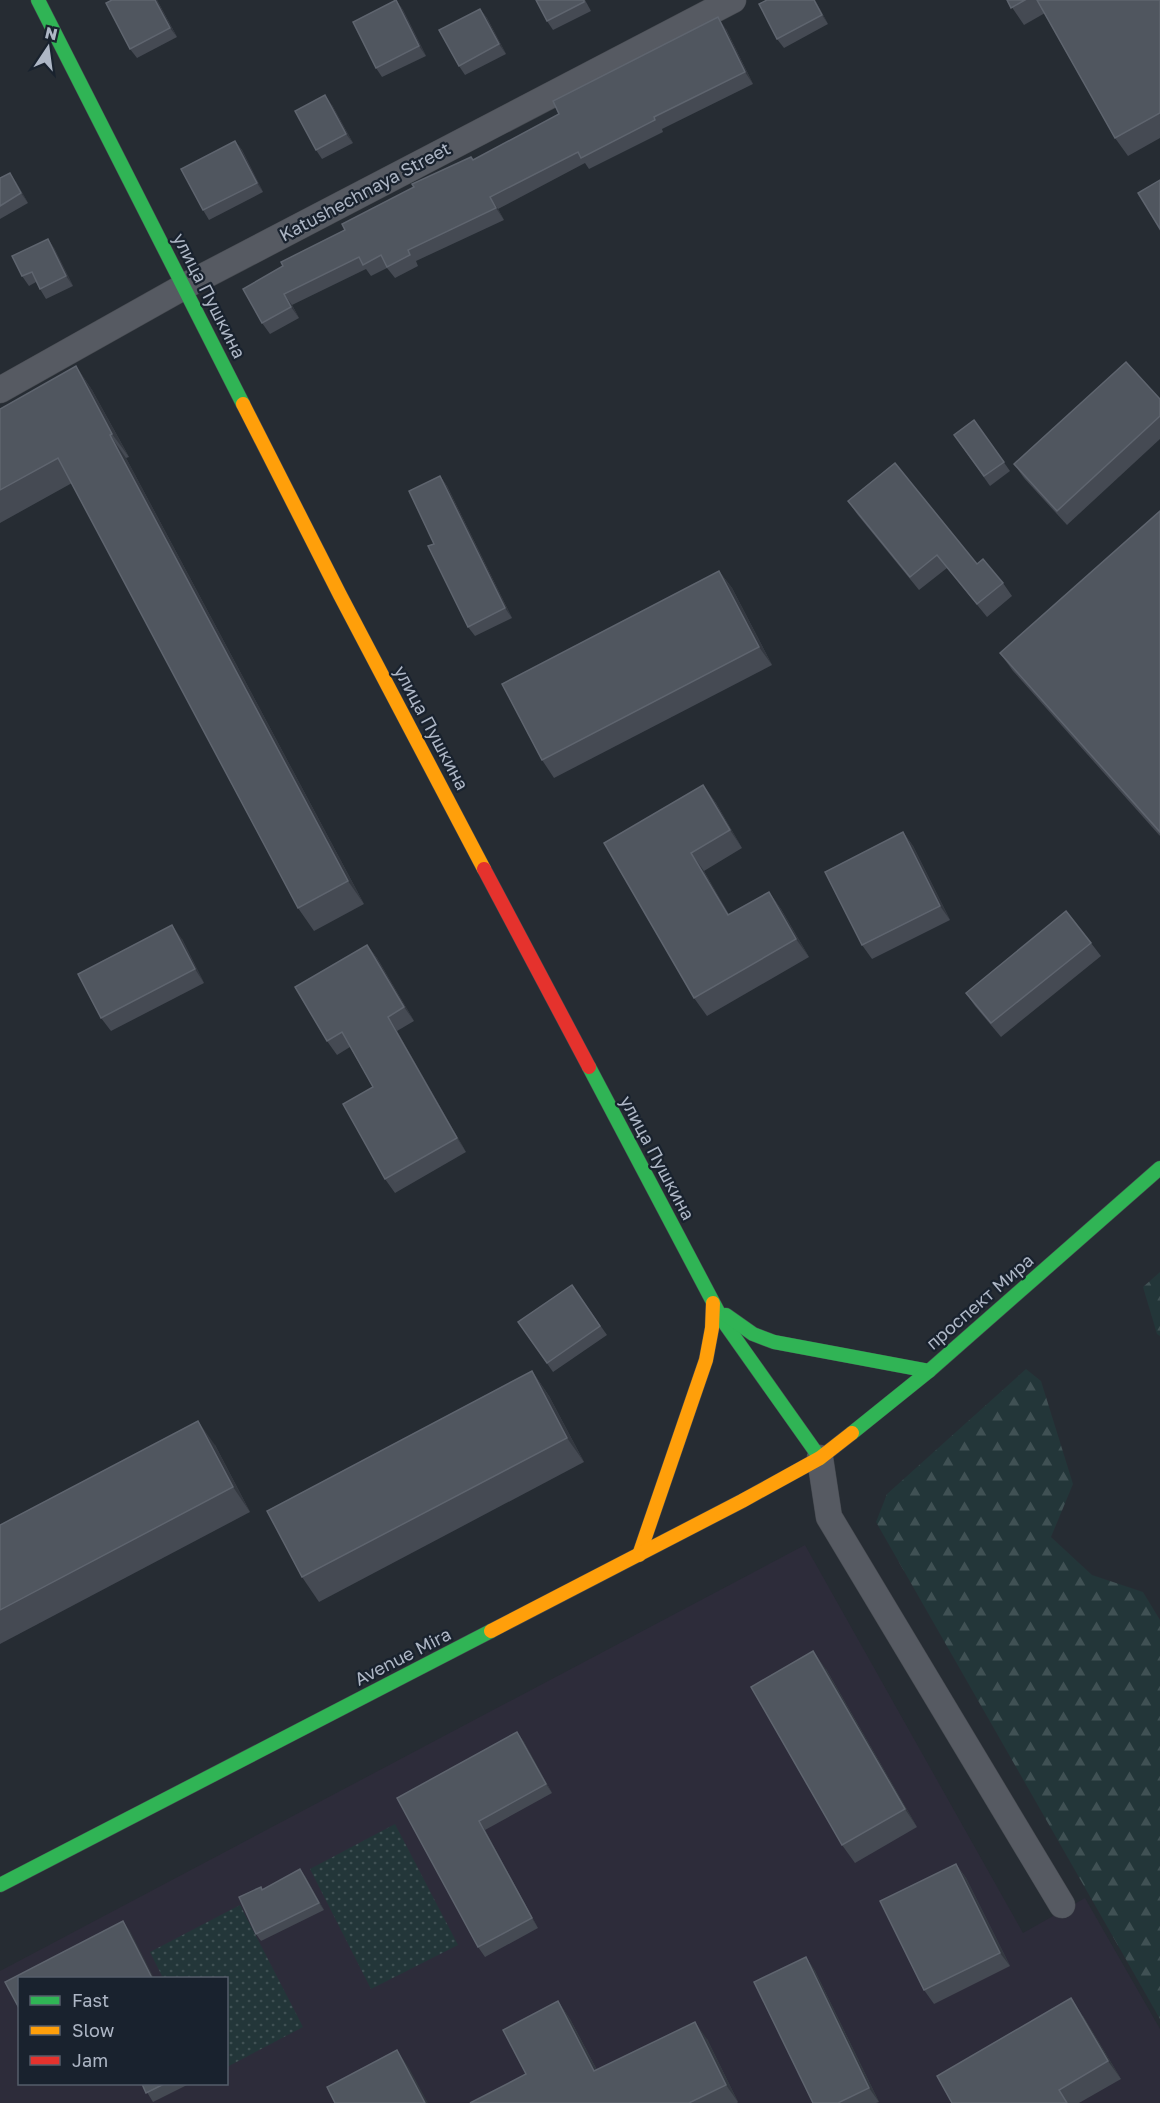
<svg xmlns="http://www.w3.org/2000/svg" width="1160" height="2103" font-family="'Golos Text',sans-serif">
	<defs>
		<pattern id="grass-dots" width="8" height="8" patternUnits="userSpaceOnUse" patternTransform="scale(1.5)"><rect width="8" height="8" fill="#233639"/><path d="M2 2h.1M6 6h.1" fill="none" stroke="#405154" stroke-width="1.8" stroke-linecap="round"/></pattern>
		<pattern id="forest-firs" width="22" height="20" patternUnits="userSpaceOnUse" patternTransform="scale(1.5)"><rect width="22" height="20" fill="#233639"/><path d="M5 1l3.5 6h-7zM16 11l3.5 6h-7z" fill="#405154"/></pattern>
	</defs>
	<rect width="100%" height="100%" fill="#262c33"/>
	<!-- medical -->
	<path fill="#2d2c3a" fill-rule="evenodd" d="M805 1545 1023 1933 1085 1898 1160 2029V2103H0V1971ZM20 1978H226V2084H20Z"/>
	<!-- grass -->
	<g fill="url(#grass-dots)">
		<path d="M395 1824 458 1945 371 1989 310 1869Z"/>
		<path d="M240 1905 303 2027 227 2067 226 1978H163L150 1952Z"/>
	</g>
	<!-- forest -->
	<g fill="url(#forest-firs)">
		<path d="M1160 1272V1336L1157 1334 1143 1287Z"/>
		<path d="M1026 1369 1041 1381 1073 1484 1051 1537 1092 1575 1143 1592 1160 1620V2019L876 1522 887 1494Z"/>
	</g>
	<g fill="none" stroke-linecap="round" stroke-linejoin="round">
		<!-- street casing -->
		<g stroke="#44484e" stroke-width="27">
			<g id="street">
				<path d="M0 390 185 286 733 0"/>
				<path d="M820 1458 829 1517 1062 1905"/>
			</g>
		</g>
		<!-- fast casing -->
		<g stroke="#44484e" stroke-width="15">
			<g id="fast">
				<path d="M38 0 243 404"/>
				<path d="M589 1067 723 1321 820 1458"/>
				<path d="M726 1315 753 1334 774 1342 929 1371"/>
				<path d="M852 1433 929 1371 1160 1168"/>
				<path d="M0 1885 491 1631"/>
			</g>
		</g>
		<!-- slow casing -->
		<g stroke="#44484e" stroke-width="15">
			<g id="slow">
				<path d="M243 404 340 595 484 869"/>
				<path d="M639 1555 706 1360 712 1328 713 1303"/>
				<path d="M491 1631 742 1501 820 1458 852 1433"/>
			</g>
		</g>
		<!-- jam casing -->
		<g stroke="#44484e" stroke-width="15">
			<path id="jam" d="M484 869 589 1067"/>
		</g>
		<!-- street -->
		<use href="#street" stroke="#565a62" stroke-width="26"/>
		<!-- fast -->
		<use href="#fast" stroke="#30b455" stroke-width="14"/>
		<!-- slow -->
		<use href="#slow" stroke="#ff9f0a" stroke-width="14"/>
		<!-- jam -->
		<use href="#jam" stroke="#e5322d" stroke-width="14"/>
	</g>
	<!-- wall -->
	<g fill="#454a53">
		<path d="M157 0 177 37 137 58 130 49Z"/>
		<path d="M396 0 403 10 426 56 382 77 376 68Z"/>
		<path d="M585 0 591 11 553 30 547 21Z"/>
		<path d="M767 0H815L828 24 784 48 777 39Z"/>
		<path d="M1007 0H1160V138L1128 156 1115 138 1045 13 1024 25Z"/>
		<path d="M480 9 487 18 506 54 465 75 459 66Z"/>
		<path d="M726 29 753 84 662 129 663 132 589 169 585 163 498 209 504 220 416 261 418 266 395 278 387 268 371 276 366 269 292 305 299 318 270 334 262 323 243 289 345 230 414 187 471 157 473 160Z"/>
		<path d="M332 105 353 143 322 159 316 150Z"/>
		<path d="M235 141 242 150 263 192 209 220 203 210Z"/>
		<path d="M0 178 16 182 28 203 0 219Z"/>
		<path d="M48 239 54 248 73 286 46 299 40 289 36 282 29 286 22 276Z"/>
		<path d="M76 366 92 390 129 457 126 458 364 904 314 931 298 908 72 483 0 523V409Z"/>
		<path d="M1160 399V439L1067 525 1024 478 1014 464Z"/>
		<path d="M974 420 1010 471 990 486 954 435Z"/>
		<path d="M440 476 447 486 512 618 475 636 468 627Z"/>
		<path d="M848 501 977 564 1003 583 1012 596 987 617 947 568 919 590 857 514Z"/>
		<path d="M1160 511V836L1013 671 1000 653Z"/>
		<path d="M719 571 732 588 772 665 554 778 542 760Z"/>
		<path d="M703 785 716 803 742 848 704 871 729 915 769 892 781 909 809 957 707 1016 694 998 604 843Z"/>
		<path d="M903 832 913 846 950 920 872 959 862 945Z"/>
		<path d="M182 939 204 983 111 1031 101 1018Z"/>
		<path d="M1091 943 1101 956 1001 1037 975 1006 966 993Z"/>
		<path d="M367 945 377 958 414 1021 397 1031 466 1152 395 1193 385 1179 373 1087 350 1047 337 1055 327 1041Z"/>
		<path d="M572 1285 607 1335 553 1372 518 1322Z"/>
		<path d="M532 1371 549 1396 584 1462 319 1602 302 1577Z"/>
		<path d="M215 1445 250 1512 0 1644V1525Z"/>
		<path d="M826 1669 917 1827 855 1863 842 1845Z"/>
		<path d="M517 1732 524 1742 552 1793 485 1830 538 1928 485 1957 478 1947 397 1798Z"/>
		<path d="M956 1864 966 1878 1010 1966 934 2004 924 1990Z"/>
		<path d="M305 1876 324 1910 261 1941 256 1934 262 1890Z"/>
		<path d="M806 1957 815 1971 879 2102 876 2103H813Z"/>
		<path d="M558 2001 570 2019 597 2070 707 2039 738 2102 737 2103H470L526 2074Z"/>
		<path d="M1083 2016 1121 2079 1079 2103H952Z"/>
		<path d="M142 2084H189L153 2102Z"/>
	</g>
	<!-- shaded-wall -->
	<g fill="#343941">
		<path d="M155 0H157L177 37 170 28Z"/>
		<path d="M396 0 403 10 426 56 419 46Z"/>
		<path d="M814 0H815L828 24 822 15Z"/>
		<path d="M480 9 487 18 506 54 499 44Z"/>
		<path d="M718 17 726 29 753 84 745 72Z"/>
		<path d="M325 95 332 105 353 143 346 134Z"/>
		<path d="M235 141 242 150 263 192 257 183Z"/>
		<path d="M10 173 16 182 28 203 21 193Z"/>
		<path d="M490 197 498 209 504 220 496 208Z"/>
		<path d="M48 239 54 248 73 286 66 276Z"/>
		<path d="M284 294 292 305 299 318 291 307Z"/>
		<path d="M76 366 92 390 129 457 112 434Z"/>
		<path d="M110 435 126 458 364 904 348 881Z"/>
		<path d="M440 476 447 486 512 618 505 608Z"/>
		<path d="M719 571 732 588 772 665 759 647Z"/>
		<path d="M703 785 716 803 742 848 730 830Z"/>
		<path d="M903 832 913 846 950 920 940 906Z"/>
		<path d="M691 853 704 871 740 933 728 915Z"/>
		<path d="M769 892 781 909 809 957 796 939Z"/>
		<path d="M172 925 182 939 204 983 195 969Z"/>
		<path d="M367 945 377 958 414 1021 404 1007Z"/>
		<path d="M388 1017 397 1031 466 1152 457 1138Z"/>
		<path d="M532 1371 549 1396 584 1462 567 1438Z"/>
		<path d="M198 1421 215 1445 250 1512 233 1487Z"/>
		<path d="M813 1651 826 1669 917 1827 905 1809Z"/>
		<path d="M517 1732 524 1742 552 1793 546 1784Z"/>
		<path d="M479 1821 485 1830 538 1928 532 1918Z"/>
		<path d="M956 1864 966 1878 1010 1966 1000 1953Z"/>
		<path d="M300 1869 305 1876 324 1910 319 1903Z"/>
		<path d="M123 1921 130 1931 154 1978H152Z"/>
		<path d="M806 1957 815 1971 879 2102 869 2088Z"/>
		<path d="M1071 1998 1083 2016 1121 2079 1108 2061Z"/>
		<path d="M558 2001 570 2019 607 2089 594 2071Z"/>
		<path d="M695 2022 707 2039 738 2102 726 2085Z"/>
		<path d="M397 2050 409 2068 428 2103H425Z"/>
	</g>
	<!-- building -->
	<g fill="#50565f" stroke="#5f656f" stroke-width="1.5">
		<path d="M112 0H155L170 28 130 49 106 3Z"/>
		<path d="M396 0 419 46 376 68 353 22Z"/>
		<path d="M536 0H584V2L547 21Z"/>
		<path d="M767 0H814L822 15 777 39 759 4Z"/>
		<path d="M1007 0H1025L1011 8Z"/>
		<path d="M1037 0H1160V113L1115 138Z"/>
		<path d="M480 9 499 44 459 66 439 30Z"/>
		<path d="M718 17 745 72 654 117 655 120 581 158 578 152 490 197 496 208 408 250 410 255 387 267 381 255 363 265 359 257 284 294 291 307 262 323 243 289 283 266 281 262 345 230 342 224 414 187 412 184 471 157 473 160 559 114 553 101Z"/>
		<path d="M325 95 346 134 316 150 295 111Z"/>
		<path d="M235 141 257 183 203 210 181 169Z"/>
		<path d="M10 173 21 193 0 206V178Z"/>
		<path d="M1160 180V229L1138 193Z"/>
		<path d="M48 239 66 276 40 289 32 272 22 276 12 256Z"/>
		<path d="M1126 362 1160 399V416L1057 511 1014 464Z"/>
		<path d="M76 366 112 434 110 435 348 881 298 908 58 458 0 490V409Z"/>
		<path d="M974 420 1004 462 984 476 954 435Z"/>
		<path d="M895 463 977 564 983 559 1003 583 977 604 937 555 910 577 848 501Z"/>
		<path d="M440 476 505 608 468 627 428 546 434 544 409 491Z"/>
		<path d="M1160 511V832L1000 653Z"/>
		<path d="M719 571 759 647 542 760 502 684Z"/>
		<path d="M703 785 730 830 691 853 728 915 769 892 796 939 694 998 604 843Z"/>
		<path d="M903 832 940 906 862 945 825 872Z"/>
		<path d="M1066 911 1091 943 991 1023 966 993Z"/>
		<path d="M172 925 195 969 101 1018 78 974Z"/>
		<path d="M367 945 404 1007 388 1017 457 1138 385 1179 343 1104 373 1087 342 1032 327 1041 295 987Z"/>
		<path d="M572 1285 600 1326 547 1363 518 1322Z"/>
		<path d="M532 1371 567 1438 302 1577 267 1511Z"/>
		<path d="M198 1421 233 1487 0 1610V1525Z"/>
		<path d="M813 1651 905 1809 842 1845 751 1687Z"/>
		<path d="M517 1732 546 1784 479 1821 532 1918 478 1947 397 1798Z"/>
		<path d="M956 1864 1000 1953 924 1990 880 1901Z"/>
		<path d="M300 1869 319 1903 256 1934 239 1897 261 1887 262 1890Z"/>
		<path d="M123 1921 152 1978H20V2010L5 1982Z"/>
		<path d="M806 1957 869 2088 838 2103H813L754 1982Z"/>
		<path d="M1071 1998 1108 2061 1059 2090 1067 2103H952L937 2076Z"/>
		<path d="M558 2001 594 2071 695 2022 726 2085 689 2103H470L526 2074 503 2030Z"/>
		<path d="M397 2050 425 2103H335L327 2087Z"/>
		<path d="M142 2084H164L146 2093Z"/>
	</g>
	<g text-anchor="middle" stroke-width="4.5" stroke-linejoin="round" paint-order="stroke">
		<!-- street labels -->
		<g font-size="18" fill="#aeb7c6" stroke="#19222e">
			<text transform="translate(365 192) rotate(-28)" y="6">Katushechnaya Street</text>
			<text transform="translate(209 296) rotate(63)" y="6">улица Пушкина</text>
			<text transform="translate(431 728) rotate(62)" y="6">улица Пушкина</text>
			<text transform="translate(657 1158) rotate(62)" y="6">улица Пушкина</text>
			<text transform="translate(980 1302) rotate(-41)" y="6">проспект Мира</text>
			<text transform="translate(403 1657) rotate(-27)" y="6">Avenue Mira</text>
		</g>
	</g>
	<!-- legend -->
	<rect x="18" y="1977" width="210" height="108" fill="#19222e" stroke="#555e6b" stroke-width="1.5"/>
	<rect x="30" y="1996" width="30" height="9" fill="#30b455" stroke="#555e6b" stroke-width="1.5"/>
	<text x="72" y="2007" font-size="18" fill="#aeb7c6">Fast</text>
	<rect x="30" y="2026" width="30" height="9" fill="#ff9f0a" stroke="#555e6b" stroke-width="1.5"/>
	<text x="72" y="2037" font-size="18" fill="#aeb7c6">Slow</text>
	<rect x="30" y="2056" width="30" height="9" fill="#e5322d" stroke="#555e6b" stroke-width="1.5"/>
	<text x="72" y="2067" font-size="18" fill="#aeb7c6">Jam</text>
	<!-- north arrow -->
	<g transform="translate(48 48) rotate(13)" stroke="#19222e" stroke-width="4.5" paint-order="stroke">
	<path d="M0-4.5L10 22L0 15L-10 22Z" fill="#aeb7c6"/>
	<text y="-9" font-size="16" font-weight="bold" text-anchor="middle" fill="#aeb7c6">N</text>
	</g>
</svg>
